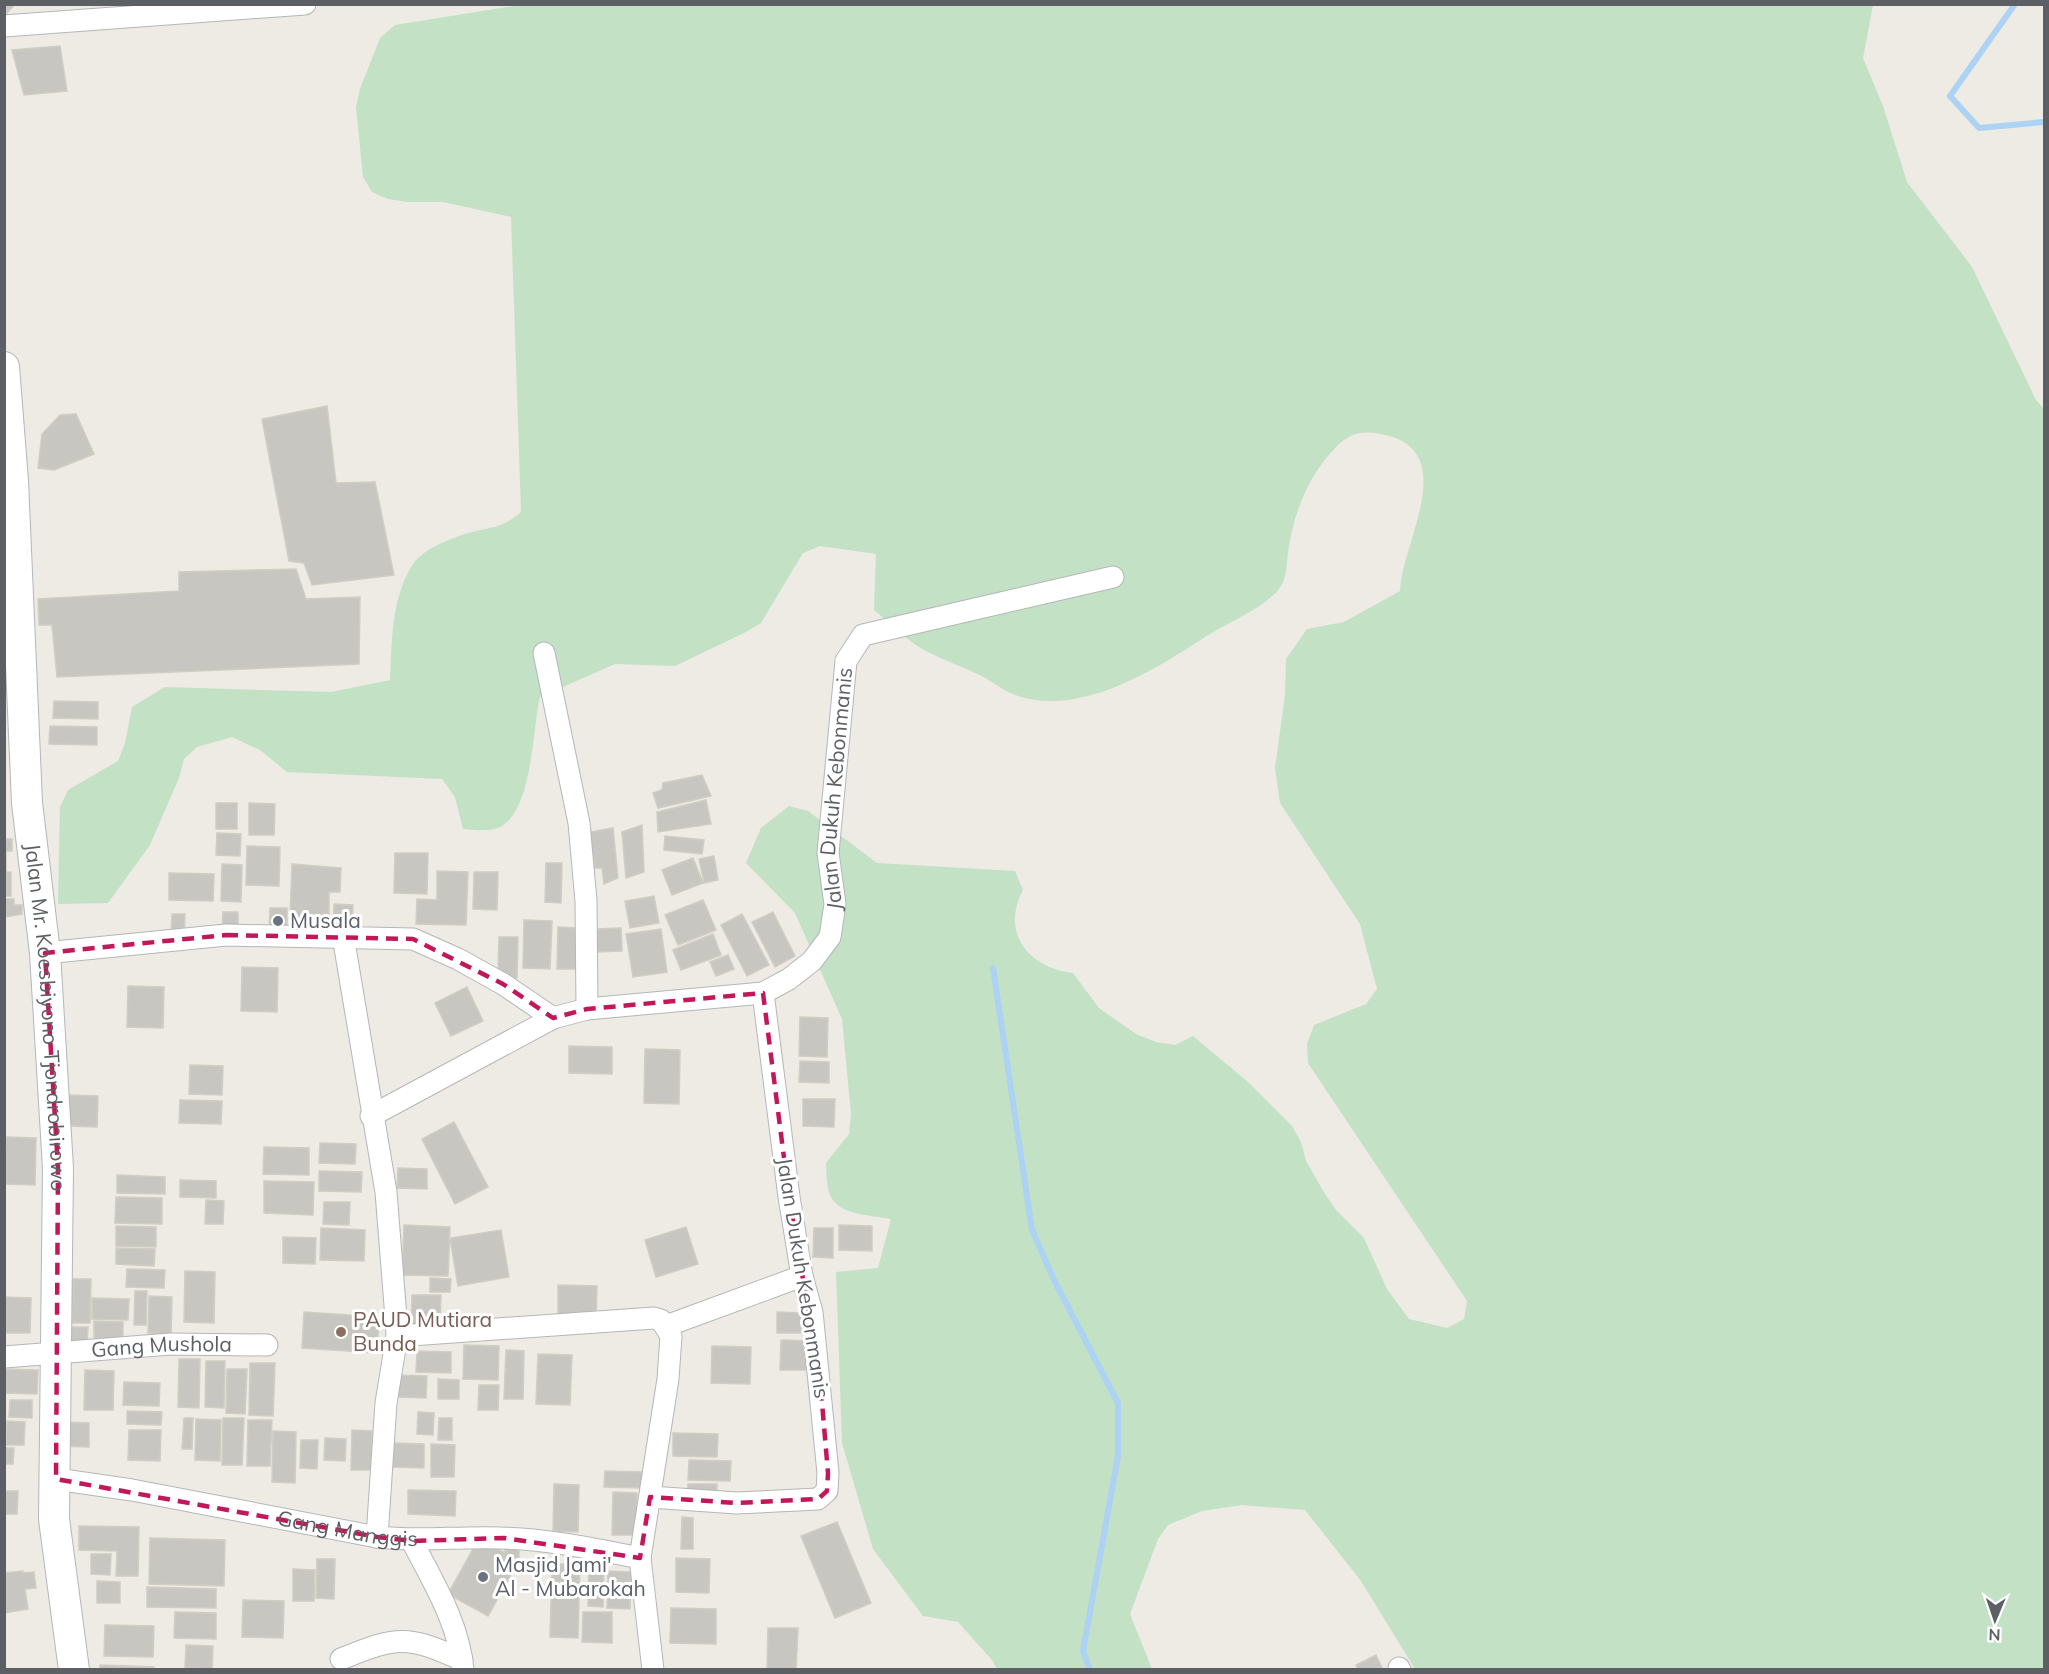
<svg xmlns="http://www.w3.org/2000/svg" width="2049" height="1674" font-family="Mulish,sans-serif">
	<rect width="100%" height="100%" fill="#edebe4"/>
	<!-- green -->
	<path fill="#c3e1c5" d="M526 4 1873 5 1863 58 1883 106 1907 182 1972 267 2036 400 2044 409V1669H1415L1361 1581 1305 1510 1242 1505 1202 1511 1168 1525 1158 1539 1130 1614 1152 1669H997L992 1660 958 1622 923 1616 873 1549 842 1443 836 1272 878 1268 891 1219C871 1215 836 1216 829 1192 826 1183 827 1172 826 1163L849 1134 851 1114 842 1019 795 913 746 863 761 828 789 806 808 811 877 863 1015 871 1023 890C1000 933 1029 968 1073 973L1099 1008 1136 1034 1156 1042 1175 1045 1193 1036 1248 1082 1292 1126 1301 1142 1306 1161 1325 1194 1336 1210 1364 1238 1387 1289 1409 1319 1447 1328 1464 1319 1467 1301 1308 1063 1307 1044 1314 1025 1366 1004 1377 989 1360 924 1280 803 1275 768 1285 695 1286 659 1307 629 1344 622 1400 591C1402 540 1466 444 1374 433 1359 431 1348 435 1337 446 1310 473 1295 509 1289 546 1287 557 1287 577 1281 586 1267 608 1224 624 1202 639 1151 672 1076 719 1013 694 1000 689 990 679 977 674 959 665 937 658 919 647 903 637 889 622 874 610L876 554 820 546 803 553 761 623 746 632 675 666 615 664 540 697C532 730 533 810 500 827 490 832 474 830 463 829L455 797 442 779 287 772 260 750 232 737 197 747 184 759 179 778 150 845 108 903 58 904 60 807 68 790 118 761 125 743 132 707 165 687 331 692 390 680C392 642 391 601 411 567 421 550 445 541 462 535 488 526 499 531 521 512L511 217 443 202H407L388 199 372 192 363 177 356 107 360 89 380 38 395 25Z"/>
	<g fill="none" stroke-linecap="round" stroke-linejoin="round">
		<!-- stream -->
		<g stroke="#acd2f4" stroke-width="6">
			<path d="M2015 4 1950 96 1979 128 2044 122"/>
			<path d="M993 968 1032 1230 1055 1282 1118 1403V1456L1083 1651 1090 1670"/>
		</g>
	</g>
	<!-- building -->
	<g fill="#c8c6c0" stroke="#d0cdc3" stroke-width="1.5">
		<path d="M4 4H15L7 13Z"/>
		<path d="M60 46 67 91 24 95 12 50Z"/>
		<path d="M327 406 336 483 375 482 394 575 312 585 304 563 289 561 262 419Z"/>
		<path d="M76 414 94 454 54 470 38 468 42 434 60 415Z"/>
		<path d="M296 569 306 599 360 597 359 664 57 677 52 625H39L38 599 179 591V572Z"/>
		<path d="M54 701 98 702V719L53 718Z"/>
		<path d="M50 726 97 727V745L49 744Z"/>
		<path d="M702 775 711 796 658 808 653 793 662 790 663 783Z"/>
		<path d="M706 800 711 824 658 832 657 812Z"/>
		<rect x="216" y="803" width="21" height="26"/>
		<path d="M249 803 275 804 274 835H249Z"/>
		<path d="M642 825 644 872 626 878 622 832Z"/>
		<path d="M613 828 618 878 604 884 602 868H595L590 832Z"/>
		<path d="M217 833 241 834 240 856 216 855Z"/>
		<path d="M665 836 704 840 702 854 664 850Z"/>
		<path d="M4 839H12V851H6V872Z"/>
		<path d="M247 846 280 847 279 886 246 885Z"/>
		<path d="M395 853H428L427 894 394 893Z"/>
		<path d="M714 856 718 880 704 883 699 859Z"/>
		<path d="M693 858 703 883 672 895 662 870Z"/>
		<path d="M546 863H562L561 903 545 902Z"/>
		<path d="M222 864 242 865 241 902 221 901Z"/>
		<path d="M292 864 341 868 340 892H329V920L290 918Z"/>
		<path d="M437 871 468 872 466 925 416 924 417 899 437 900Z"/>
		<rect x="4" y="872" width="7" height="24"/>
		<path d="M474 872H498L497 910 473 909Z"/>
		<path d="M169 873 214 874 213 901 169 900Z"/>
		<path d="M654 896 659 923 630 928 625 901Z"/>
		<path d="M4 899H14V905H22V914L4 917Z"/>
		<path d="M703 900 716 930 678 945 665 915Z"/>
		<path d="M334 904 353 905 352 934H333Z"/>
		<path d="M270 908H287V934L269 933Z"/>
		<path d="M223 912H238V934H222Z"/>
		<path d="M773 912 795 956 775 967 752 922Z"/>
		<path d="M172 914H185L184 938H171Z"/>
		<path d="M742 914 769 965 747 976 721 925Z"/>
		<path d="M524 920 552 921 550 969 523 968Z"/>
		<path d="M558 927 577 928 576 969H557Z"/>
		<path d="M621 928 622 951 596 952 595 929Z"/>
		<path d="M661 929 667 972 633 977 626 934Z"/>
		<path d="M713 934 721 955 681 970 673 950Z"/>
		<path d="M499 937H518L517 978 498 977Z"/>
		<path d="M728 955 734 969 716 976 710 962Z"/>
		<path d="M242 967 278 968 277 1012 241 1011Z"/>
		<path d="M128 986 164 987 163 1028 127 1027Z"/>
		<path d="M467 987 483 1021 451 1036 435 1003Z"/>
		<path d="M800 1017 828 1018 827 1057 799 1056Z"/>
		<path d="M569 1046 612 1047V1074L569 1073Z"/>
		<path d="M645 1049 680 1050 679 1104 644 1103Z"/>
		<path d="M800 1061 829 1062V1083L799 1082Z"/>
		<path d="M190 1065 223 1066 222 1095 189 1094Z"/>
		<path d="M67 1095 98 1096 97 1127 66 1126Z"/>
		<path d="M803 1099H835L834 1127 803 1126Z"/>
		<path d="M180 1100 222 1101 221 1124 179 1123Z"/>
		<path d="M454 1122 488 1187 455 1204 422 1139Z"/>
		<path d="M6 1137 36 1138 35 1185 5 1184Z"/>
		<path d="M320 1143 356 1144 355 1164 319 1163Z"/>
		<path d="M264 1147 309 1148V1175L263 1174Z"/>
		<path d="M398 1168 427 1169V1189L397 1188Z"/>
		<path d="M319 1171 362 1172 361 1192 319 1191Z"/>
		<path d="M117 1175 165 1177V1194L117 1193Z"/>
		<path d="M180 1180 216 1181V1198L180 1197Z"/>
		<path d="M264 1181 314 1182 313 1215 264 1213Z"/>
		<path d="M116 1197 162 1198V1224L115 1223Z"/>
		<path d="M206 1200 224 1201 223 1224H205Z"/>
		<path d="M324 1202H350L349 1225 323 1224Z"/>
		<path d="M404 1225 450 1227 448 1276 402 1275Z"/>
		<path d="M839 1225 872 1226V1251L839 1250Z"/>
		<path d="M116 1226 156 1227V1247L116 1246Z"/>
		<path d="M686 1227 698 1264 656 1277 645 1240Z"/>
		<path d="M321 1228 365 1230 364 1261 320 1260Z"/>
		<path d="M814 1228H833V1258L813 1257Z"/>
		<path d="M501 1230 509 1277 458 1286 450 1238Z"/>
		<path d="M283 1237 316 1238 315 1264 283 1263Z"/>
		<path d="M116 1248 155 1249 154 1266 116 1264Z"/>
		<path d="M127 1269 165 1270 164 1288 126 1287Z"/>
		<path d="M185 1271 215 1272 214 1323 184 1322Z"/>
		<path d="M430 1278 451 1279 450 1292H430Z"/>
		<path d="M73 1279H91L90 1323H72Z"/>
		<path d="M558 1285 597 1286 596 1320H558Z"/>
		<path d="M135 1291H147L146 1325H134Z"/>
		<path d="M412 1295H441L440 1329 411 1328Z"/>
		<path d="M149 1296 172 1297 171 1334 148 1333Z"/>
		<path d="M4 1297 31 1298 30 1333H4Z"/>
		<path d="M92 1298 129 1299 128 1320 92 1319Z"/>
		<path d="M304 1312 379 1317 377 1353 302 1348Z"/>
		<path d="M777 1312 804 1313 803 1333H777Z"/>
		<path d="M94 1321 123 1322V1339L94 1338Z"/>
		<path d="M70 1327H88L87 1345 70 1344Z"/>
		<path d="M781 1340 811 1341 810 1370H780Z"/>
		<path d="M464 1345 499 1346 498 1380 463 1379Z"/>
		<path d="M712 1346 751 1347 750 1384 711 1383Z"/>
		<path d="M506 1350 524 1351 523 1399H504Z"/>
		<path d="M417 1351 451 1352V1373L416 1372Z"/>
		<path d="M538 1354 572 1355 570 1405 536 1404Z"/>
		<path d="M179 1359H200L199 1408 178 1407Z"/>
		<path d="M206 1361H225L224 1408 205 1407Z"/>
		<path d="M250 1363H275L273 1416 249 1415Z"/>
		<path d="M4 1369 38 1370 37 1394 5 1393 4 1406Z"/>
		<path d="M227 1369H247L245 1414 226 1413Z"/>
		<path d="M85 1370 114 1371 113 1410H84Z"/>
		<path d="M396 1375 427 1376 426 1398 395 1397Z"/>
		<path d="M438 1379 459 1380V1399H438Z"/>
		<path d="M124 1382 160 1383 159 1406 123 1405Z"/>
		<path d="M479 1385H499L498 1410H478Z"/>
		<path d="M10 1400H32V1418L9 1417Z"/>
		<path d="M127 1411 162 1412 161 1425 127 1424Z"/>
		<path d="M418 1412 434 1413 433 1435 417 1434Z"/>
		<path d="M184 1418H193L192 1449H182Z"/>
		<path d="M223 1418H244L242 1465H222Z"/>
		<path d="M439 1418H452V1440H438Z"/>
		<path d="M196 1419 221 1420 220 1461 195 1460Z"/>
		<path d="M248 1420H272L270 1466H247Z"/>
		<path d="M7 1421 25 1422 24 1445H6Z"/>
		<path d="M59 1422 89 1423V1447L58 1446Z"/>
		<path d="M129 1430H161L160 1461 128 1460Z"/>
		<path d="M352 1430 372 1431 371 1470H351Z"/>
		<path d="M273 1431 296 1432 295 1483 272 1482Z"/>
		<path d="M673 1433 718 1434 717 1457 673 1456Z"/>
		<path d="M325 1438 346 1439 345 1461 324 1460Z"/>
		<path d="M301 1440H318L317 1469 300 1468Z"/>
		<path d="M392 1443 424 1444V1468L391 1467Z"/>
		<path d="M431 1444 455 1445 454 1477H431Z"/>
		<path d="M4 1448H14L13 1464H4Z"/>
		<path d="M689 1460 731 1461 730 1481 688 1480Z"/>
		<path d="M605 1471 643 1472V1488L604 1487Z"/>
		<path d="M554 1484 579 1485 578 1532 553 1531Z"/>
		<path d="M688 1484H717V1499L687 1498Z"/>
		<path d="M408 1490 456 1491 455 1516 408 1514Z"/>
		<path d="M4 1491H18L17 1514H4Z"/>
		<path d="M613 1492 637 1493 636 1535H612Z"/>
		<path d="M682 1517 693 1518V1549H681Z"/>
		<path d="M837 1522 871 1603 835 1618 801 1536Z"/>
		<path d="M79 1526 139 1527 138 1576H116L117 1551 79 1550Z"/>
		<path d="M150 1538 225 1540 224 1586 149 1584Z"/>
		<path d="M479 1538 505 1553V1543L519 1544V1561L488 1616 448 1594Z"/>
		<path d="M91 1554H111L110 1575 91 1574Z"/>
		<path d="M676 1558 710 1559 709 1593 676 1592Z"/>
		<path d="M317 1559H335L334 1599 316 1598Z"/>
		<path d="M552 1564H580L578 1638 550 1637Z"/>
		<path d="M589 1567H604L603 1607 588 1606Z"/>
		<path d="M293 1569 315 1570 314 1601H293Z"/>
		<path d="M23 1571V1573L34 1572 36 1588 25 1589 28 1609 4 1613V1573Z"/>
		<path d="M608 1571 631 1572 630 1609 607 1608Z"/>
		<path d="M97 1581 120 1582V1603H97Z"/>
		<path d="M147 1587 216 1589V1608L147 1607Z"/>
		<path d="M243 1600 284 1601 283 1638 242 1637Z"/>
		<path d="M671 1608 716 1609V1644L670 1643Z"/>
		<path d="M175 1612 216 1613V1639L174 1638Z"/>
		<path d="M583 1612H612V1643L582 1642Z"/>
		<path d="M105 1625 154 1626 153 1657 104 1656Z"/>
		<path d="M768 1628H798L796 1670H767Z"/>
		<path d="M186 1645 213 1646 212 1669 185 1668Z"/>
		<path d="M1376 1655 1383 1670H1358L1356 1665Z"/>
		<path d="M100 1665 154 1667V1670H100Z"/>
	</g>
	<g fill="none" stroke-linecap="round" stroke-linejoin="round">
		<!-- minor casing -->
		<g stroke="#b4b6b9" stroke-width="23">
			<g id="minor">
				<path d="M4 26 305 4"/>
				<path d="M544 653 579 823 586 901 587 1009"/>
				<path d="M343 936 386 1192 396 1318 397 1336 386 1403 377 1537"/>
				<path id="s1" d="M45 953 226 935 413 939 458 959 503 984 553 1018 587 1009 763 993 789 979 812 961 830 937 835 904 828 853 846 661 863 635 1113 577"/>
				<path d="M371 1116 553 1018"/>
				<path d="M666 1326 802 1276"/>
				<path d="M397 1336 654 1318 661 1320 671 1336 668 1379 640 1558 653 1670"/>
				<path id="s2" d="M4 1357 171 1344 267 1345"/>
				<path id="s3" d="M56 1479 132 1490 377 1537C420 1542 459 1536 502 1538 548 1539 595 1549 640 1558"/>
				<path d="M650 1497 737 1503 818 1499 827 1491 828 1473 812 1312 802 1276 789 1197 763 993"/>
				<path d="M412 1541C433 1582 459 1623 463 1670"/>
				<path d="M341 1659C397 1636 407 1635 462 1660"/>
				<path d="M1399 1668 1400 1670"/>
			</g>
		</g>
		<!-- secondary casing -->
		<g stroke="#b3b6ba" stroke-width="32">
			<g id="secondary">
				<path id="s4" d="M4 367 13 481 27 803 45 953 58 1168 54 1519 74 1670"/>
			</g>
		</g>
		<!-- minor -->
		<use href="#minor" stroke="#fff" stroke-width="21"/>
		<!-- secondary -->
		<use href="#secondary" stroke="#fff" stroke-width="30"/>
	</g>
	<!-- marked area -->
	<path fill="none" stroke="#c2185b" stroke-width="4.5" stroke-dasharray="12 8" stroke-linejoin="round" d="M226 935 413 939 503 984 553 1018 587 1009 763 993 789 1197 820 1379 828 1473 827 1491 818 1499 737 1503 650 1497 640 1558 504 1538 412 1541 377 1537 56 1479 58 1168 45 953Z"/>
	<!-- markers -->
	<g fill="#6b7280" stroke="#fff" stroke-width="2">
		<circle cx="278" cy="921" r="6"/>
		<circle cx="483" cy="1577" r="6"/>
	</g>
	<circle fill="#8d6e63" stroke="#fff" stroke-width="2" cx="341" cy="1332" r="6"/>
	<g text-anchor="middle" stroke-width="6" stroke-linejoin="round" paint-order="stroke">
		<!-- street labels -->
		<g font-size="21" fill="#5c5f63" stroke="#fff">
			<text dy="7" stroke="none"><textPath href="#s1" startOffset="980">Jalan Dukuh Kebonmanis</textPath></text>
			<text dy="7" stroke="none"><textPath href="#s4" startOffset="652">Jalan Mr. Koesbiyono Tjondrobirowo</textPath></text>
			<text transform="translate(803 1278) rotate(81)" y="7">Jalan Dukuh Kebonmanis</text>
			<text dy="7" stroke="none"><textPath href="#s2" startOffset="158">Gang Mushola</textPath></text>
			<text dy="7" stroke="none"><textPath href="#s3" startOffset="296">Gang Manggis</textPath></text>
		</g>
		<!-- worship labels -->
		<g font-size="21" fill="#5b616d" stroke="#fff" text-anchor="start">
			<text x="290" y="928">Musala</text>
			<text x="495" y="1572">Masjid Jami'<tspan x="495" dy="24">Al - Mubarokah</tspan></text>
		</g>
		<!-- education labels -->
		<g font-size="21" fill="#785e54" stroke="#fff" text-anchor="start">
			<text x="353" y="1327">PAUD Mutiara<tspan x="353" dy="24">Bunda</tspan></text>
		</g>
	</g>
	<!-- border -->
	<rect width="2049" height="1674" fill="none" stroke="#5c5f63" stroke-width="12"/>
	<!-- north arrow -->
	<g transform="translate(1995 1620) rotate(182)" stroke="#ffffff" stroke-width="4.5" paint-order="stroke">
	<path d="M0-4.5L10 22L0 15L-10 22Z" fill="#5c5f63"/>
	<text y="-9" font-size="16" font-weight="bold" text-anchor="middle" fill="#5c5f63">N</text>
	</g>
</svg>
